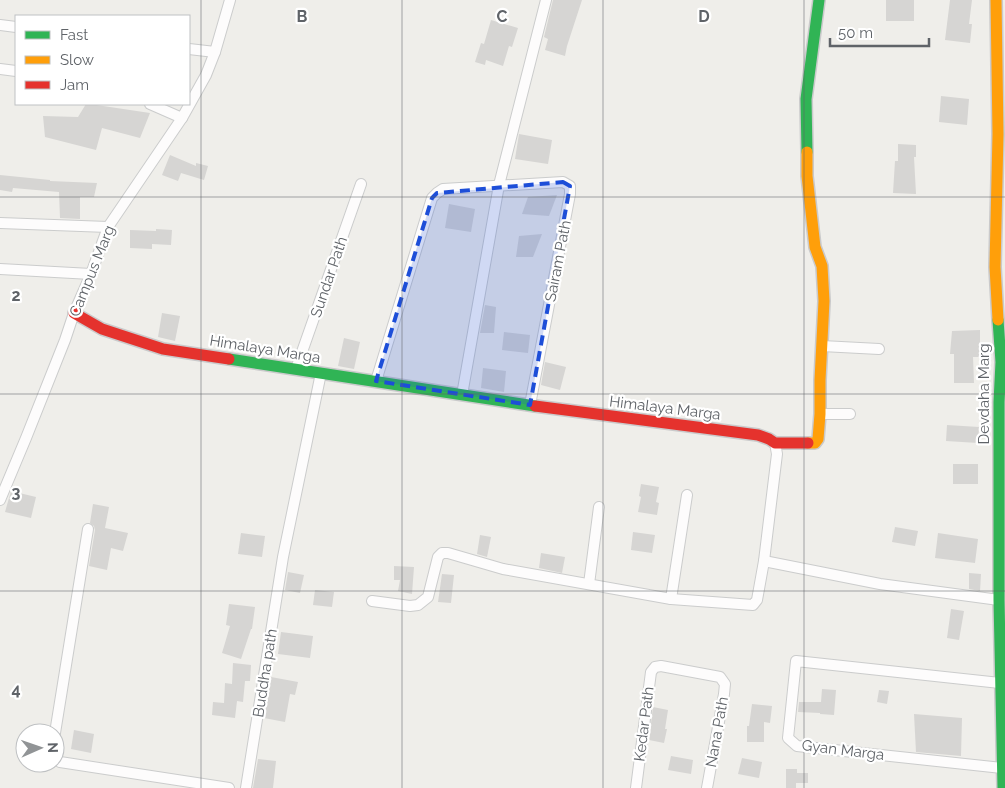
<svg xmlns="http://www.w3.org/2000/svg" width="1005" height="788" font-family="Raleway,sans-serif">
	<rect width="100%" height="100%" fill="#efeeea"/>
	<!-- building -->
	<g fill="#d6d5d3">
		<path d="M553 0H582L567 46 565 56 545 50 548 39 544 37Z"/>
		<rect x="886" y="0" width="28" height="21"/>
		<path d="M950 0H972L969 24H972L970 43 945 40Z"/>
		<path d="M491 20 518 28 512 47 509 46 503 66 486 60 485 65 475 62 481 43 484 44Z"/>
		<path d="M941 96 969 99 967 125 939 122Z"/>
		<path d="M86 104H90L150 113 140 138 102 128 96 150 45 137 43 116 78 117Z"/>
		<path d="M519 134 552 140 548 164 515 159Z"/>
		<path d="M898 144 916 145V157H914L916 194 893 193 895 161H898Z"/>
		<path d="M170 155 196 166V163L208 166 204 180 181 173 178 181 162 175Z"/>
		<path d="M0 175 50 180V181L97 183 94 197H80V219L60 218 59 192 13 188 12 192 0 190Z"/>
		<path d="M557 195 549 216 522 214 528 197Z"/>
		<path d="M449 204 475 209 471 232 445 228Z"/>
		<path d="M156 229 172 230 171 245 152 244V249L130 248V230L156 231Z"/>
		<path d="M542 234 533 257H516L519 236Z"/>
		<path d="M485 305 496 307 494 333H480Z"/>
		<path d="M162 313 180 316 175 341 158 337Z"/>
		<path d="M980 330V357H973L974 383H954V354H950L952 331Z"/>
		<path d="M504 332 530 335 528 353 502 350Z"/>
		<path d="M344 338 360 342 354 369 338 366Z"/>
		<path d="M545 362 566 367 560 390 541 385Z"/>
		<path d="M483 368 506 371 504 392 481 388Z"/>
		<path d="M947 425 979 427 978 443 946 441Z"/>
		<rect x="953" y="464" width="25" height="20"/>
		<path d="M641 484 659 487 656 502 659 503 657 515 638 512 641 497 639 496Z"/>
		<path d="M11 491 36 497 31 518 5 512Z"/>
		<path d="M93 504 109 507 105 528 128 533 123 551 111 548 107 570 89 566 95 530 94 526 90 523Z"/>
		<path d="M895 527 918 531 915 546 892 542Z"/>
		<path d="M633 532 655 535 652 553 631 550Z"/>
		<path d="M241 533 265 536 262 557 238 554Z"/>
		<path d="M938 533 978 539 975 563 935 558Z"/>
		<path d="M480 535 491 537 487 557 477 554Z"/>
		<path d="M541 553 565 557 562 573 539 568Z"/>
		<path d="M394 566 414 567 412 594 398 591 400 580H394Z"/>
		<path d="M288 572 304 575 300 593 285 590Z"/>
		<path d="M969 573 981 574 980 591 969 589Z"/>
		<path d="M442 574 454 575 451 603 438 602Z"/>
		<path d="M315 590 334 592 332 607 313 605Z"/>
		<path d="M229 604 255 607 252 629H251L241 659 222 653 230 626 226 625Z"/>
		<path d="M951 609 964 611 959 640 947 638Z"/>
		<path d="M281 632 313 636 310 658 278 654Z"/>
		<path d="M233 663 251 665 250 681H245L243 702 237 701 235 718 212 715 213 702 224 703 225 683 232 684Z"/>
		<path d="M271 677 298 682 295 695 290 694 285 722 264 718Z"/>
		<path d="M822 689 836 690 834 715 820 714V713L798 712 799 702H821Z"/>
		<path d="M879 690 889 691 887 704 877 702Z"/>
		<path d="M752 704 772 706 770 723 764 722V742H747V726H749Z"/>
		<path d="M653 707 668 710 665 729H667L664 743 649 740Z"/>
		<path d="M914 714 962 718 961 756 916 752Z"/>
		<path d="M74 730 94 734 91 753 71 749Z"/>
		<path d="M671 756 693 760 691 774 668 770Z"/>
		<path d="M742 758 762 762 759 778 738 774Z"/>
		<path d="M258 759 276 761 273 788H253Z"/>
		<path d="M786 769H797V773H808V783H796V788H786Z"/>
	</g>
	<g fill="none" stroke-linecap="round" stroke-linejoin="round">
		<!-- street casing -->
		<g stroke="#cbcccc" stroke-width="12">
			<g id="street">
				<path d="M0 25 16 27"/>
				<path d="M189 49 215 52"/>
				<path d="M0 69 16 71"/>
				<path d="M150 104 182 118"/>
				<path d="M0 223 108 227"/>
				<path d="M0 269 91 274"/>
				<path d="M822 346 879 349"/>
				<path d="M296 369 361 184"/>
				<path d="M376 381 432 198 437 193 443 189 563 182 570 186V194L530 405"/>
				<path d="M462 395 499 185 546 0"/>
				<path d="M820 414H850"/>
				<path d="M0 500 26 438 65 340 74 313 91 274 108 227 182 118 206 75 215 52 230 0"/>
				<path d="M764 561 777 454 775 443"/>
				<path d="M589 584 599 507"/>
				<path d="M671 599 687 495"/>
				<path d="M372 601 410 606 418 605 428 597 438 557 442 553H448L503 569 671 599 753 605 757 600 764 561 880 584 999 600"/>
				<path d="M1000 683 796 661 788 738 797 746 1002 768"/>
				<path d="M55 733 88 529"/>
				<path d="M55 758 60 762 229 788"/>
				<path d="M246 788 283 557 321 373"/>
				<path d="M636 788 651 672 655 667 661 666 720 677 725 684 724 694 707 788"/>
			</g>
		</g>
		<!-- fast casing -->
		<g stroke="#cacacb" stroke-width="14">
			<g id="fast">
				<path d="M807 152 806 99 819 0"/>
				<path d="M998 320 1001 362 999 402V600L1003 788"/>
				<path d="M229 359 535 406"/>
			</g>
		</g>
		<!-- slow casing -->
		<g stroke="#cacacb" stroke-width="14">
			<g id="slow">
				<path d="M996 0 998 134 995 267 998 320"/>
				<path d="M807 152V176L815 247 822 266 824 301 820 380V414L818 439 815 443H808"/>
			</g>
		</g>
		<!-- jam casing -->
		<g stroke="#cacacb" stroke-width="14">
			<g id="jam">
				<path d="M74 313 102 329 163 349 229 359"/>
				<path d="M535 406 758 435 769 439 775 443H808"/>
			</g>
		</g>
		<!-- street -->
		<use href="#street" stroke="#fdfcfc" stroke-width="10"/>
		<!-- fast -->
		<use href="#fast" stroke="#30b455" stroke-width="11"/>
		<!-- slow -->
		<use href="#slow" stroke="#ff9f0a" stroke-width="11"/>
		<!-- jam -->
		<use href="#jam" stroke="#e5322d" stroke-width="11"/>
	</g>
	<!-- marked area -->
	<path fill="#1d4ed8" fill-opacity="0.2" stroke="#1d4ed8" stroke-width="4" stroke-dasharray="10 6" stroke-linejoin="round" d="M563 182 570 186 530 405 376 381 432 198 437 193Z"/>
	<!-- grid -->
	<path fill="none" stroke="#5f6368" stroke-width="1" stroke-opacity="0.55" d="M201 0V788M402 0V788M603 0V788M804 0V788M0 197H1005M0 394H1005M0 591H1005"/>
	<g text-anchor="middle" stroke-width="4.5" stroke-linejoin="round" paint-order="stroke">
		<!-- street labels -->
		<g font-size="15" fill="#5f6368" stroke="#fff">
			<text transform="translate(558 261) rotate(-79)" y="5">Sairam Path</text>
			<text transform="translate(92 271) rotate(-68)" y="5">Campus Marg</text>
			<text transform="translate(329 277) rotate(-71)" y="5">Sundar Path</text>
			<text transform="translate(265 349) rotate(9)" y="5">Himalaya Marga</text>
			<text transform="translate(984 394) rotate(-90)" y="5">Devdaha Marg</text>
			<text transform="translate(665 408) rotate(7)" y="5">Himalaya Marga</text>
			<text transform="translate(265 673) rotate(-81)" y="5">Buddha path</text>
			<text transform="translate(644 724) rotate(-83)" y="5">Kedar Path</text>
			<text transform="translate(717 732) rotate(-80)" y="5">Nana Path</text>
			<text transform="translate(843 750) rotate(7)" y="5">Gyan Marga</text>
		</g>
	</g>
	<g font-size="16" text-anchor="middle" font-weight="bold" fill="#5f6368" stroke="#fff" stroke-width="4.5" stroke-linejoin="round" paint-order="stroke">
		<text x="302" y="22">B</text>
		<text x="502" y="22">C</text>
		<text x="704" y="22">D</text>
		<text x="16" y="301">2</text>
		<text x="16" y="498">3</text>
		<text x="16" y="695">4</text>
	</g>
	<!-- legend -->
	<rect x="15" y="15" width="175" height="90" fill="#ffffff" stroke="#bfc1c3"/>
	<rect x="25" y="31" width="25" height="8" fill="#30b455" stroke="#bfc1c3"/>
	<text x="60" y="40" font-size="15" fill="#5f6368">Fast</text>
	<rect x="25" y="56" width="25" height="8" fill="#ff9f0a" stroke="#bfc1c3"/>
	<text x="60" y="65" font-size="15" fill="#5f6368">Slow</text>
	<rect x="25" y="81" width="25" height="8" fill="#e5322d" stroke="#bfc1c3"/>
	<text x="60" y="90" font-size="15" fill="#5f6368">Jam</text>
	<!-- north arrow -->
	<g transform="translate(40 748) rotate(88)"><circle r="24" fill="#ffffff" stroke="#bfc1c3"/>
	<path d="M0-4L9 19L0 12L-9 19Z" fill="#919496"/>
	<text y="-8" font-size="14" font-weight="bold" text-anchor="middle" fill="#5f6368">N</text>
	</g>
	<!-- scale -->
	<path d="M830 38v8h99v-8" fill="none" stroke="#5f6368" stroke-width="2.5"/>
	<text x="838" y="38" font-size="15" fill="#5f6368" stroke="#ffffff" stroke-width="4" paint-order="stroke">50 m</text>
</svg>
